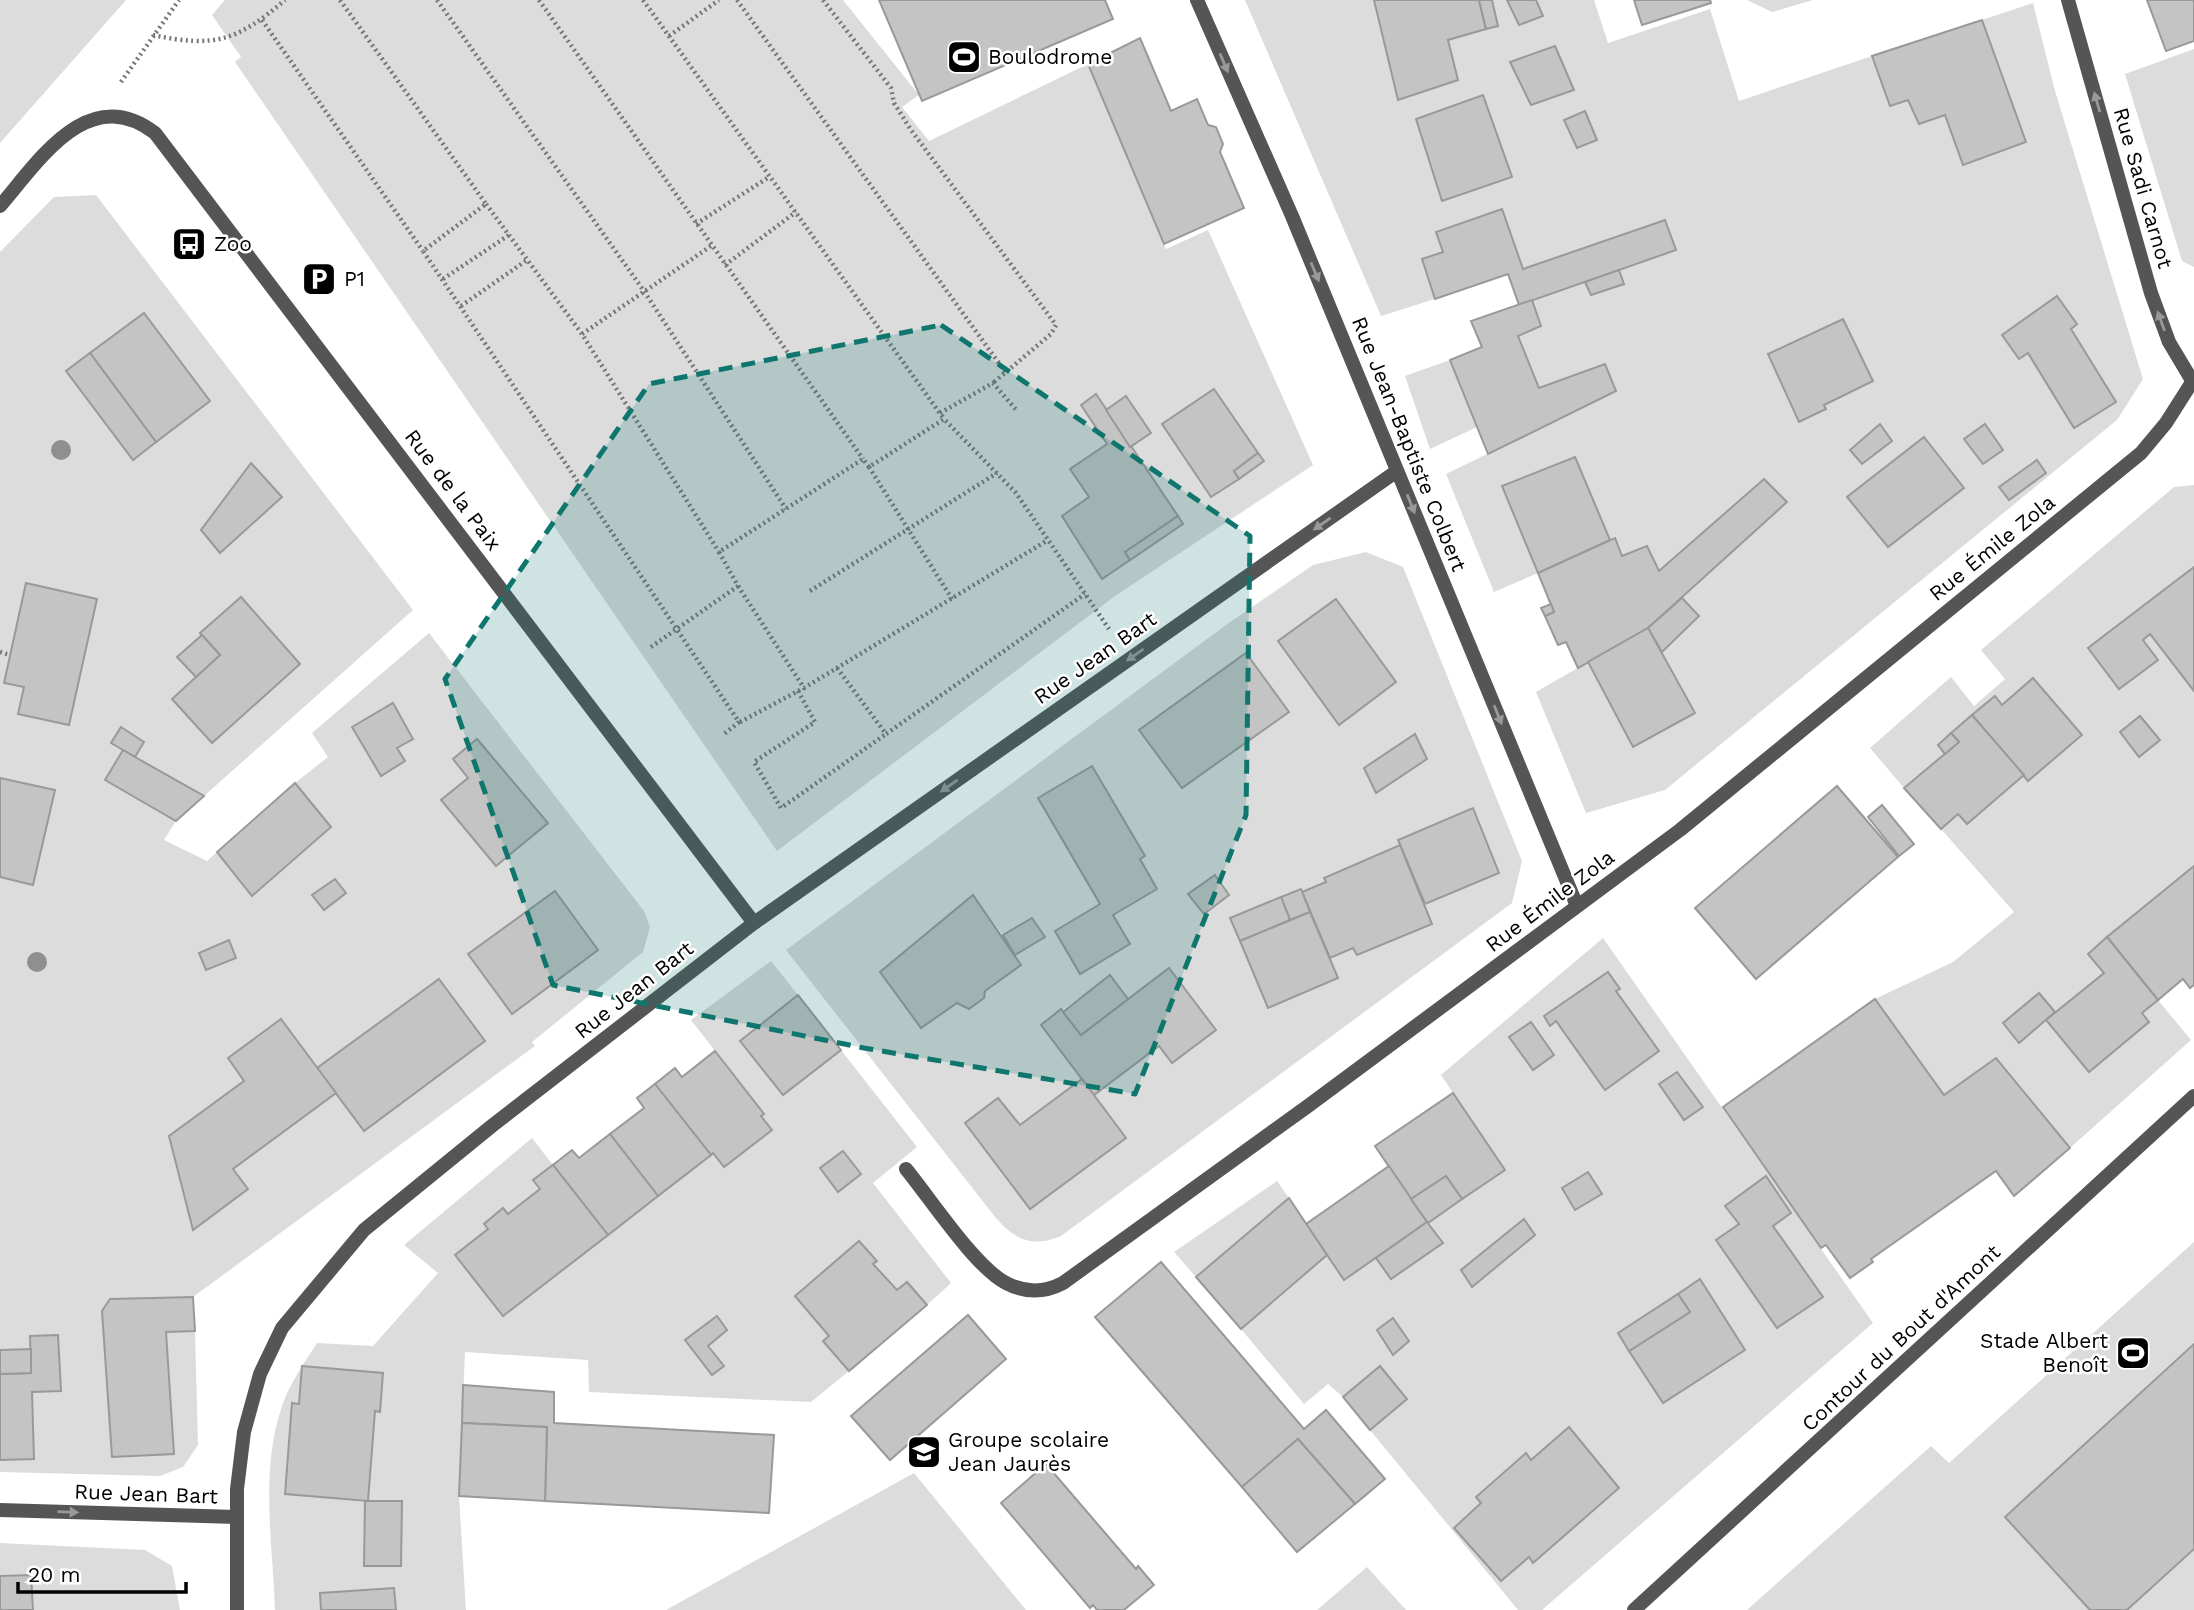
<svg xmlns="http://www.w3.org/2000/svg" width="2194" height="1610" font-family="'Work Sans',sans-serif">
	<rect width="100%" height="100%" fill="#fff"/>
	<!-- green -->
	<g fill="#dcdcdc" fill-rule="evenodd">
		<path d="M0 0H126L0 143Z"/>
		<path d="M225 0H843L919 95 902 107 929 141 1088 64 1166 249 1208 230 1313 465 1115 596 777 851 235 62 241 57 212 15ZM1096 395 1106 410 1127 396 1151 433 1130 447 1102 579 1062 516 1089 497 1070 469 1107 444 1081 404Z"/>
		<path d="M1245 0H1374L1398 100 1448 40 1498 26 1492 0H1594L1608 43 1710 9 1739 101 1872 56 1890 106 1908 100 1945 115 1963 165 2026 142 1982 20 2033 3 2055 91 2143 379 2117 420 1665 790 1586 813 1536 692 1588 662 1633 746 1695 713 1662 652 1699 616 1682 598 1786 502 1764 479 1659 571 1622 556 1615 539 1610 540 1575 457 1502 486 1538 573 1494 592 1446 474 1616 391 1604 364 1539 388 1518 336 1541 326 1532 300 1585 282 1591 295 1623 284 1619 270 1676 250 1665 220 1523 269 1502 209 1437 232 1443 252 1422 260 1435 299 1381 316ZM1555 47 1574 89 1532 105 1511 62ZM1483 95 1512 177 1417 119ZM2057 296 2077 324 2071 329 2115 402 2028 353 2019 359 2002 335ZM1924 438 1964 488 1888 546 1847 497Z"/>
		<path d="M1747 0H1813L1772 12Z"/>
		<path d="M2194 49V267L2182 261 2125 74Z"/>
		<path d="M96 195 413 610 204 796 135 757 144 741 122 728 111 743 123 750 106 780 176 821 164 840 207 861 217 852 252 896 331 827 295 783 328 757 312 733 429 633 644 911 650 927 643 952 532 1042 535 1046 193 1297 110 1299 102 1311 112 1457 174 1454 166 1332 195 1331 198 1445 183 1467 160 1476 0 1472V1460L33 1459 31 1349 0 1350V252L54 197ZM251 463 282 497 220 552 201 530ZM439 979 485 1041 364 1131 336 1093 233 1169 248 1189 193 1230 169 1136 244 1081 229 1058 281 1020 317 1068Z"/>
		<path d="M1450 360 1477 427 1430 449 1405 376Z"/>
		<path d="M2194 485V567L2089 648 2120 689 2158 660 2143 640 2150 634 2194 691V866L2088 953 2104 973 2055 1012 2039 993 2003 1023 2020 1043 2046 1020 2089 1072 2149 1022 2142 1013 2158 1000 2191 1040 2070 1148 1996 1059 1944 1095 1875 999 1953 962 2014 912 1941 829 1958 814 1967 823 2024 775 2028 780 2081 735 2033 679 2002 705 1994 696 1938 745 1945 754 1904 788 1870 748 1951 677 1974 706 2005 679 1981 650 2174 487Z"/>
		<path d="M1366 552 1403 567 1522 861 1512 903 1061 1236C1030 1249 1012 1238 992 1213L786 950 1226 625 1313 565ZM1288 712 1182 788 1140 730ZM1414 734 1426 759 1365 768ZM1091 766 1145 856 1140 859 1157 889 1113 915 1130 944 1080 974 1055 931 1100 904 1038 798ZM1473 808 1498 873 1425 904 1432 924 1357 955 1353 948 1330 958 1338 978 1268 1008 1231 919 1326 882 1324 877 1400 845 1399 840ZM1215 875 1229 895 1204 914 1188 894ZM973 896 1003 935 1032 918 1044 937 1015 955 1021 965 985 991 984 999 969 1009 957 1003 922 1028 880 972ZM1110 976 1128 999 1215 1030 1172 1063 1159 1046 1094 1095 1126 1138 1030 1209 965 1123 998 1098 1020 1125 1082 1079 1041 1025Z"/>
		<path d="M1603 938 1873 1323 1542 1610H1518L1370 1430 1407 1399 1380 1366 1343 1397 1328 1384 1304 1404 1241 1329 1327 1255 1344 1280 1376 1258 1391 1278 1442 1244 1427 1222 1505 1170 1441 1075ZM1677 1072 1702 1107 1660 1084ZM1524 1219 1534 1235 1472 1287 1461 1270ZM1700 1280 1745 1350 1663 1402 1618 1333ZM1393 1319 1409 1341 1394 1355 1393 1354Z"/>
		<path d="M771 961 798 995 740 1041 783 1095 841 1050 917 1147 873 1183 951 1283 927 1305 907 1282 897 1290 873 1264 876 1260 858 1241 796 1296 829 1336 823 1341 849 1371 811 1402 589 1392 588 1360 465 1352 459 1496 466 1610H396L394 1588 320 1593 321 1610H275C273 1546 260 1474 281 1409 288 1386 304 1363 317 1343L373 1346 438 1273 404 1245 532 1138 553 1165 533 1180 540 1189 508 1214 503 1208 488 1229 503 1315 713 1153 725 1167 771 1131 761 1116 764 1114 762 1111 691 1020ZM303 1366 383 1373 380 1412 375 1411 368 1501H402L364 1565 365 1501 285 1494 292 1404H299Z"/>
		<path d="M1277 1181 1289 1198 1196 1277 1174 1252Z"/>
		<path d="M2194 1242V1610H1747L1931 1446 1949 1463Z"/>
		<path d="M914 1473 1026 1610H666Z"/>
		<path d="M0 1543 145 1550 172 1566 180 1610H33L31 1575 0 1576Z"/>
		<path d="M1367 1567 1406 1610H1317Z"/>
	</g>
	<!-- building -->
	<g fill="#c4c4c4" stroke="#999" stroke-width="2">
		<path d="M879 0H1105L1113 19 922 101Z"/>
		<path d="M1374 0H1479L1486 29 1448 40 1458 80 1398 100Z"/>
		<path d="M1479 0H1492L1498 26 1486 29Z"/>
		<path d="M1507 0H1536L1543 16 1519 25Z"/>
		<path d="M1634 0H1710L1711 3 1642 25Z"/>
		<path d="M2147 0H2194V41L2166 51Z"/>
		<path d="M1982 20 2026 142 1963 165 1945 115 1919 124 1908 100 1890 106 1872 56Z"/>
		<path d="M1140 38 1171 111 1197 99 1208 125 1216 127 1223 144 1220 152 1244 208 1164 244 1088 64Z"/>
		<path d="M1555 46 1574 90 1531 105 1510 62Z"/>
		<path d="M1483 95 1512 177 1442 201 1416 119Z"/>
		<path d="M1585 111 1597 140 1577 148 1564 120Z"/>
		<path d="M1502 209 1523 269 1665 220 1676 250 1519 305 1508 274 1435 299 1422 259 1443 252 1436 232Z"/>
		<path d="M1619 270 1624 284 1591 295 1585 282Z"/>
		<path d="M2057 296 2077 324 2071 329 2116 402 2074 428 2028 353 2019 359 2002 335Z"/>
		<path d="M1532 300 1541 326 1518 336 1539 388 1605 364 1616 391 1488 454 1450 360 1482 347 1471 321Z"/>
		<path d="M144 313 210 401 156 442 90 353Z"/>
		<path d="M1843 319 1873 381 1824 405 1826 409 1799 422 1768 354Z"/>
		<path d="M90 353 156 442 133 460 66 371Z"/>
		<path d="M1214 389 1258 453 1234 471 1239 479 1211 497 1162 424Z"/>
		<path d="M1096 394 1178 516 1125 552 1130 560 1102 579 1062 516 1089 497 1070 469 1107 444 1081 405Z"/>
		<path d="M1126 396 1151 433 1130 447 1106 410Z"/>
		<path d="M1880 424 1892 441 1862 464 1850 450Z"/>
		<path d="M1985 424 2003 450 1983 464 1964 439Z"/>
		<path d="M1924 437 1964 488 1888 547 1847 497Z"/>
		<path d="M1258 453 1264 461 1239 479 1234 471Z"/>
		<path d="M1575 457 1610 540 1538 573 1502 486Z"/>
		<path d="M2037 460 2046 473 2009 500 1999 487Z"/>
		<path d="M251 463 282 497 220 553 201 530Z"/>
		<path d="M1764 479 1787 502 1648 628 1578 668 1566 642 1558 645 1545 616 1554 612 1538 573 1615 538 1622 556 1647 546 1659 571Z"/>
		<path d="M1178 516 1183 524 1130 560 1125 552Z"/>
		<path d="M2194 567V691L2150 634 2143 640 2158 660 2119 689 2088 648Z"/>
		<path d="M26 583 97 599 69 725 18 714 24 687 4 683Z"/>
		<path d="M241 597 300 664 212 743 172 699 220 655 200 633Z"/>
		<path d="M1682 598 1699 616 1662 652 1648 628Z"/>
		<path d="M1336 599 1396 682 1339 725 1278 641Z"/>
		<path d="M1551 604 1554 612 1545 616 1541 608Z"/>
		<path d="M1648 628 1695 713 1633 747 1588 662Z"/>
		<path d="M202 635 220 655 196 677 177 657Z"/>
		<path d="M1246 653 1289 712 1182 788 1139 730Z"/>
		<path d="M2033 678 2082 735 2028 781 1972 715 1995 696 2002 705Z"/>
		<path d="M393 703 413 739 397 748 405 761 381 776 352 727Z"/>
		<path d="M1972 715 2024 775 1967 824 1958 814 1941 829 1904 788 1959 742 1951 733Z"/>
		<path d="M2140 716 2160 740 2139 757 2120 732Z"/>
		<path d="M121 727 144 742 135 757 111 743Z"/>
		<path d="M1951 733 1959 742 1945 754 1938 745Z"/>
		<path d="M1415 734 1427 759 1376 793 1364 768Z"/>
		<path d="M477 739 548 823 496 866 441 800 468 778 453 759Z"/>
		<path d="M123 750 135 757 204 796 176 821 105 780Z"/>
		<path d="M1092 766 1145 856 1140 859 1157 889 1113 915 1130 944 1080 974 1055 931 1100 904 1038 798Z"/>
		<path d="M0 778 55 790 33 885 0 877Z"/>
		<path d="M295 783 331 827 252 896 217 852Z"/>
		<path d="M1837 786 1898 857 1756 979 1695 908Z"/>
		<path d="M1882 805 1914 844 1899 856 1868 817Z"/>
		<path d="M1473 808 1499 873 1425 904 1398 840Z"/>
		<path d="M1400 845 1432 924 1357 955 1353 948 1330 958 1302 892 1326 882 1324 878Z"/>
		<path d="M2194 866V985L2190 988 2183 979 2158 1000 2107 937Z"/>
		<path d="M1215 875 1229 895 1204 914 1188 894Z"/>
		<path d="M335 879 346 893 324 910 312 895Z"/>
		<path d="M1301 889 1310 912 1290 920 1281 897Z"/>
		<path d="M555 891 598 950 512 1014 468 954Z"/>
		<path d="M973 895 1021 965 985 991 984 998 969 1009 957 1003 921 1028 880 972Z"/>
		<path d="M1281 897 1290 920 1240 941 1230 918Z"/>
		<path d="M1310 912 1338 978 1268 1008 1240 941Z"/>
		<path d="M1032 918 1045 937 1015 955 1003 935Z"/>
		<path d="M2107 937 2158 1000 2142 1013 2149 1022 2089 1072 2046 1020 2104 973 2088 954Z"/>
		<path d="M229 940 236 958 206 970 199 953Z"/>
		<path d="M1169 968 1216 1030 1172 1063 1159 1046 1094 1095 1041 1025 1061 1009 1081 1035Z"/>
		<path d="M1608 972 1620 989 1616 991 1659 1051 1605 1090 1556 1021 1550 1026 1544 1016Z"/>
		<path d="M1110 975 1128 999 1081 1035 1063 1012Z"/>
		<path d="M439 979 485 1041 364 1131 317 1068Z"/>
		<path d="M2039 993 2055 1012 2019 1043 2003 1023Z"/>
		<path d="M798 995 841 1050 783 1095 740 1041Z"/>
		<path d="M1875 999 1944 1095 1996 1058 2070 1148 2014 1196 1996 1171 1871 1259 1873 1262 1850 1278 1826 1245 1821 1248 1723 1107Z"/>
		<path d="M281 1019 336 1093 233 1169 248 1189 193 1230 169 1136 244 1081 228 1058Z"/>
		<path d="M1531 1022 1554 1055 1533 1070 1509 1037Z"/>
		<path d="M715 1051 764 1114 761 1116 772 1130 724 1167 713 1153 711 1155 655 1084 675 1068 682 1077Z"/>
		<path d="M1677 1072 1703 1107 1684 1120 1659 1084Z"/>
		<path d="M1082 1079 1126 1138 1030 1209 965 1123 998 1098 1020 1125Z"/>
		<path d="M655 1084 711 1155 658 1196 610 1134 644 1108 637 1098Z"/>
		<path d="M1453 1093 1505 1170 1462 1199 1446 1176 1411 1199 1375 1146Z"/>
		<path d="M610 1134 658 1196 608 1235 553 1165 572 1150 579 1158Z"/>
		<path d="M843 1151 861 1174 838 1192 820 1168Z"/>
		<path d="M553 1165 608 1235 503 1316 455 1255 488 1229 484 1224 503 1208 508 1214 540 1189 533 1180Z"/>
		<path d="M1389 1166 1427 1222 1344 1280 1306 1224Z"/>
		<path d="M1588 1172 1602 1194 1575 1210 1562 1188Z"/>
		<path d="M1446 1176 1462 1199 1428 1223 1411 1199Z"/>
		<path d="M1766 1176 1791 1213 1773 1226 1823 1297 1777 1328 1716 1240 1739 1224 1725 1206Z"/>
		<path d="M1289 1198 1327 1255 1241 1329 1196 1277Z"/>
		<path d="M1524 1219 1535 1235 1472 1287 1461 1270Z"/>
		<path d="M1427 1222 1443 1243 1391 1279 1376 1258Z"/>
		<path d="M859 1241 877 1261 873 1264 897 1290 907 1282 927 1305 849 1371 823 1341 829 1336 795 1296Z"/>
		<path d="M1161 1262 1304 1429 1326 1410 1385 1479 1355 1504 1298 1439 1242 1487 1095 1317Z"/>
		<path d="M1700 1279 1745 1350 1663 1403 1629 1351 1690 1312 1678 1294Z"/>
		<path d="M1678 1294 1690 1312 1629 1351 1618 1333Z"/>
		<path d="M193 1297 195 1331 166 1332 174 1454 112 1457 102 1311 110 1299Z"/>
		<path d="M968 1315 1006 1359 890 1460 851 1416Z"/>
		<path d="M717 1316 727 1330 708 1346 724 1366 712 1375 685 1340Z"/>
		<path d="M1393 1318 1409 1341 1393 1355 1377 1330Z"/>
		<path d="M58 1335 61 1391 32 1392 34 1459 0 1460V1374L31 1373 30 1336Z"/>
		<path d="M2194 1344V1549L2127 1610H2090L2005 1517Z"/>
		<path d="M31 1349V1373L0 1374V1350Z"/>
		<path d="M302 1366 383 1373 380 1412 375 1411 368 1501 285 1494 292 1403 299 1404Z"/>
		<path d="M1380 1366 1407 1399 1370 1430 1343 1397Z"/>
		<path d="M463 1385 554 1392V1423L774 1435 769 1513 545 1501 547 1427 462 1423Z"/>
		<path d="M462 1423 547 1427 545 1501 459 1496Z"/>
		<path d="M1569 1427 1619 1488 1533 1563 1529 1557 1501 1581 1454 1528 1481 1503 1476 1497 1526 1453 1531 1460Z"/>
		<path d="M1298 1439 1355 1504 1297 1552 1242 1487Z"/>
		<path d="M1046 1464 1136 1569 1138 1566 1154 1585 1124 1610H1097L1093 1605 1090 1608 1001 1503Z"/>
		<path d="M365 1501H402L401 1566H364Z"/>
		<path d="M31 1575 33 1610H0V1576Z"/>
		<path d="M394 1588 396 1610H321L320 1593Z"/>
	</g>
	<g fill="none" stroke-linecap="round" stroke-linejoin="round">
		<!-- path -->
		<g stroke="#777" stroke-width="4.5" stroke-dasharray="2 3.5" stroke-linecap="butt">
			<path d="M340 0 486 204 423 251 739 722 723 735"/>
			<path d="M437 0 644 291 786 509"/>
			<path d="M539 0 863 459"/>
			<path d="M643 0 944 419"/>
			<path d="M737 0 1006 373"/>
			<path d="M823 0 891 88 894 103 911 130 1056 325 1051 334 993 383"/>
			<path d="M262 20 423 251"/>
			<path d="M153 35C215 48 237 41 285 0"/>
			<path d="M669 36 719 0"/>
			<path d="M121 82 179 0"/>
			<path d="M486 204 582 334 719 552"/>
			<path d="M696 224 769 177"/>
			<path d="M725 265 796 212"/>
			<path d="M443 279 509 235"/>
			<path d="M461 306 527 260"/>
			<path d="M582 334 711 246"/>
			<path d="M940 413 993 383 1017 411"/>
			<path d="M869 467 952 599"/>
			<path d="M738 586 804 688 1048 540"/>
			<path d="M810 591 997 473"/>
			<path d="M651 647 738 586 719 552 863 459 869 467 944 419 1016 493 1109 629"/>
			<path d="M0 652 10 655"/>
			<path d="M837 668 886 734 1085 594"/>
			<path d="M798 691 815 722 754 762 781 808 886 734"/>
			<path d="M740 722 800 690"/>
		</g>
		<!-- minor -->
		<g stroke="#555" stroke-width="14">
			<path d="M1197 0 1292 216 1577 906"/>
			<path d="M2068 0 2151 293 2169 342 2194 384"/>
			<path d="M0 206C39 161 88 82 155 133L754 923"/>
			<path d="M906 1169C930 1198 975 1267 1006 1283 1025 1293 1044 1293 1063 1283L1308 1106 1680 830 2141 453 2166 423 2194 379"/>
			<path d="M0 1510 237 1517"/>
			<path d="M237 1610V1489L244 1432 260 1374 282 1328 364 1230 493 1125 754 923 1397 471"/>
			<path d="M1634 1610 2194 1096"/>
		</g>
	</g>
	<!-- trees -->
	<g fill="#8f8f8f">
		<circle cx="61" cy="450" r="10"/>
		<circle cx="37" cy="962" r="10"/>
	</g>
	<!-- one-way arrows -->
	<defs><path id="oneway-solid" d="M-6-.8H1V-3.2L6.5 0L1 3.2V.8H-6Z" transform="scale(1.75)"/></defs>
	<g fill="#999">
		<use href="#oneway-solid" transform="translate(1224 63) rotate(67)"/>
		<use href="#oneway-solid" transform="translate(2097 102) rotate(-106)"/>
		<use href="#oneway-solid" transform="translate(1315 272) rotate(67)"/>
		<use href="#oneway-solid" transform="translate(2161 321) rotate(-110)"/>
		<use href="#oneway-solid" transform="translate(1411 504) rotate(68)"/>
		<use href="#oneway-solid" transform="translate(1322 524) rotate(145)"/>
		<use href="#oneway-solid" transform="translate(1135 655) rotate(145)"/>
		<use href="#oneway-solid" transform="translate(1498 715) rotate(68)"/>
		<use href="#oneway-solid" transform="translate(949 786) rotate(145)"/>
		<use href="#oneway-solid" transform="translate(68 1512) rotate(2)"/>
	</g>
	<!-- marked area -->
	<path fill="#0f766e" fill-opacity="0.2" stroke="#0f766e" stroke-width="5" stroke-dasharray="14 9" stroke-linejoin="round" d="M941 325 1250 536 1246 815 1135 1094 864 1048 553 985 445 679 649 384Z"/>
	<!-- icons -->
	<defs>
		<g id="stadium-square" transform="scale(1.75)"><rect x="-9" y="-9" width="18" height="18" rx="4" fill="#000" stroke="#fff"/><path d="M0-5a6.5 5 0 1 0 0 10a6.5 5 0 1 0 0-10ZM-3.5-1.8h7v3.6h-7Z" fill="#fff"/></g>
		<g id="bus-square" transform="scale(1.75)"><rect x="-9" y="-9" width="18" height="18" rx="4" fill="#000" stroke="#fff"/><path d="M-5-6H5V4H4V6H2V4H-2V6H-4V4H-5ZM-3.5-4V0h7V-4ZM-3.5 1.2v1.5H-2V1.2ZM2 1.2v1.5H3.5V1.2Z" fill="#fff"/></g>
		<g id="parking-square" transform="scale(1.75)"><rect x="-9" y="-9" width="18" height="18" rx="4" fill="#000" stroke="#fff"/><path d="M-3.5-5.5H1a3.5 3.5 0 0 1 0 7H-1V5.5H-3.5ZM-1-3.4V-.6H.8a1.4 1.4 0 0 0 0-2.8Z" fill="#fff"/></g>
		<g id="school-square" transform="scale(1.75)"><rect x="-9" y="-9" width="18" height="18" rx="4" fill="#000" stroke="#fff"/><path d="M0-5L7-2L0 1L-7-2ZM-4 1L0 2.5L4 1V4Q0 6-4 4Z" fill="#fff"/></g>
	</defs>
	<g fill-rule="evenodd">
		<use href="#stadium-square" x="964" y="57"/>
		<use href="#bus-square" x="189" y="244"/>
		<use href="#parking-square" x="319" y="279"/>
		<use href="#stadium-square" x="2133" y="1353"/>
		<use href="#school-square" x="924" y="1452"/>
	</g>
	<g text-anchor="middle" stroke-width="5" stroke-linejoin="round" paint-order="stroke">
		<!-- poi labels -->
		<g font-size="21" fill="#000" stroke="#fff" text-anchor="start">
			<text x="988" y="64">Boulodrome</text>
			<text x="214" y="251">Zoo</text>
			<text x="344" y="286">P1</text>
			<text x="2108" y="1348" text-anchor="end">Stade Albert<tspan x="2108" dy="24">Benoît</tspan></text>
			<text x="948" y="1447">Groupe scolaire<tspan x="948" dy="24">Jean Jaurès</tspan></text>
		</g>
		<!-- street labels -->
		<g font-size="21" fill="#000" stroke="#fff">
			<text transform="translate(2143 188) rotate(74)" y="7">Rue Sadi Carnot</text>
			<text transform="translate(1409 444) rotate(68)" y="7">Rue Jean-Baptiste Colbert</text>
			<text transform="translate(453 490) rotate(53)" y="7">Rue de la Paix</text>
			<text transform="translate(1992 548) rotate(-39)" y="7">Rue Émile Zola</text>
			<text transform="translate(1095 658) rotate(-35)" y="7">Rue Jean Bart</text>
			<text transform="translate(1550 901) rotate(-37)" y="7">Rue Émile Zola</text>
			<text transform="translate(634 990) rotate(-38)" y="7">Rue Jean Bart</text>
			<text transform="translate(1901 1338) rotate(-43)" y="7">Contour du Bout d'Amont</text>
			<text transform="translate(146 1494) rotate(2)" y="7">Rue Jean Bart</text>
		</g>
	</g>
	<!-- scale -->
	<path d="M18 1582v10h168v-10" fill="none" stroke="#000000" stroke-width="3.5"/>
	<text x="28" y="1582" font-size="21" fill="#000000" stroke="#ffffff" stroke-width="5" paint-order="stroke">20 m</text>
</svg>
